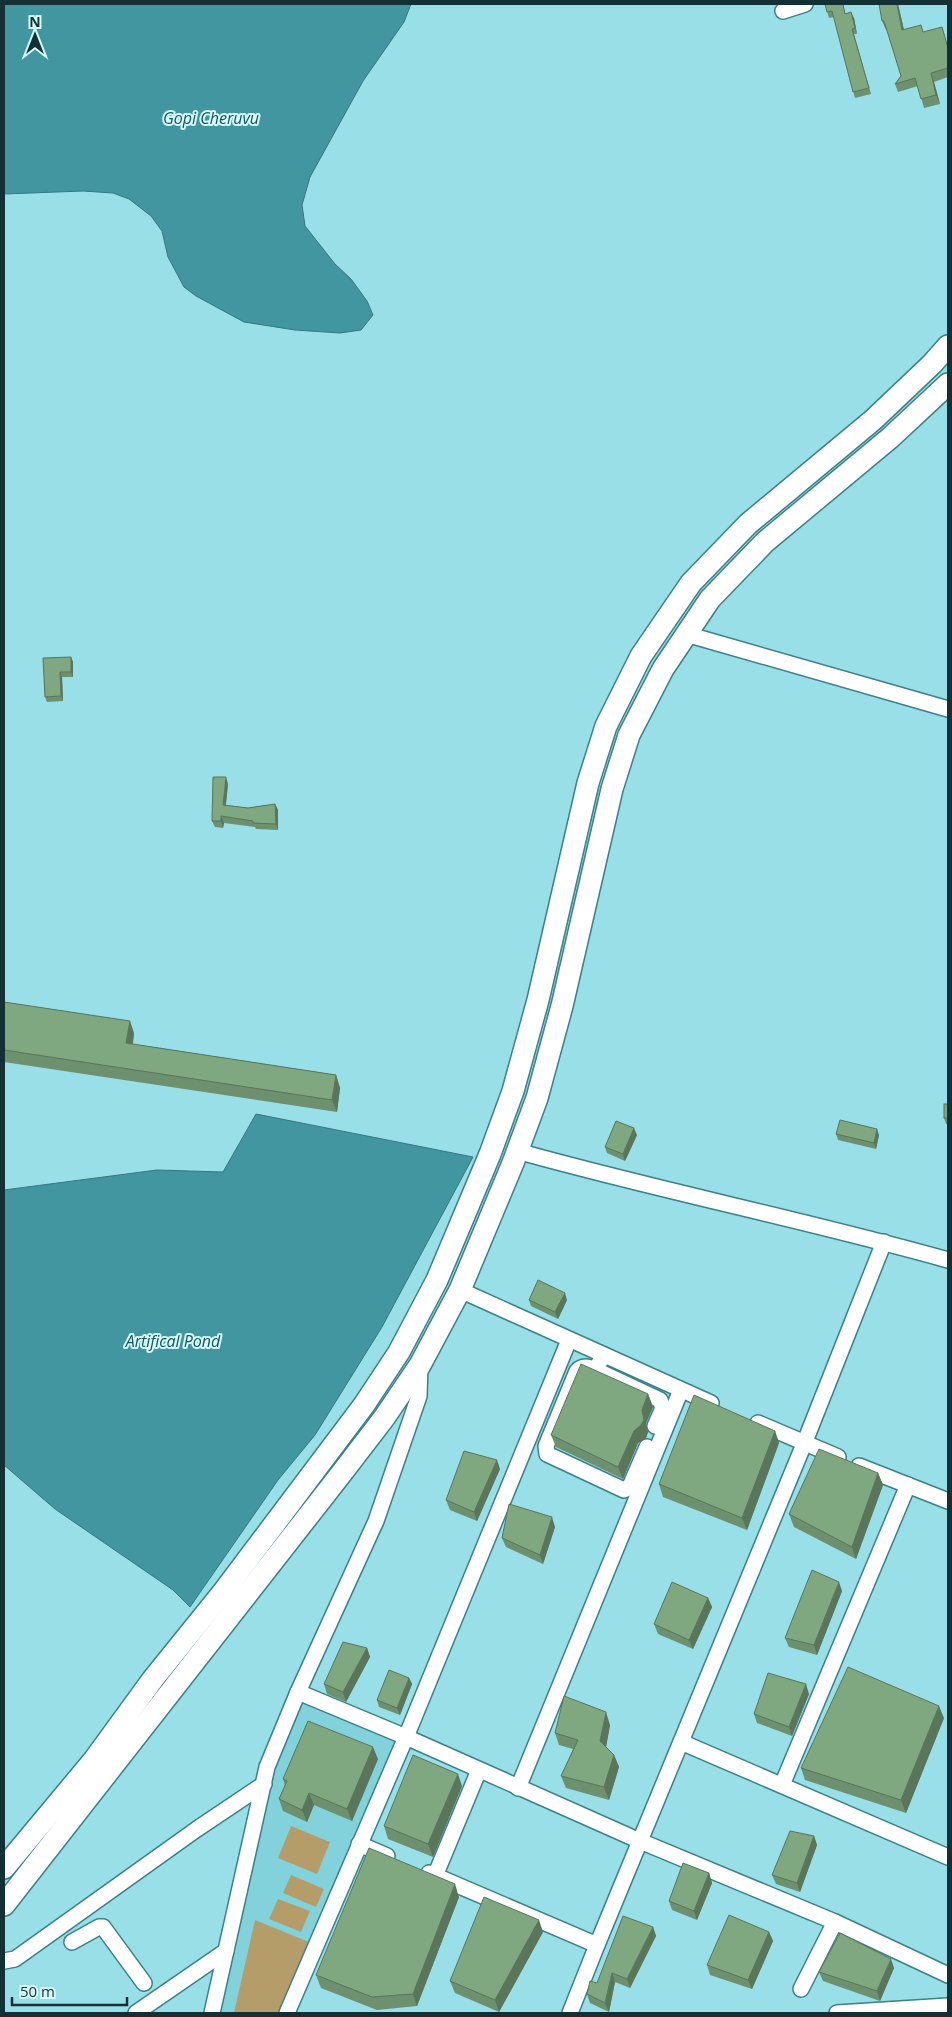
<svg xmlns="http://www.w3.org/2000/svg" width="952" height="2017" font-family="'Open Sans',sans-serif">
	<rect width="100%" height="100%" fill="#98dfe8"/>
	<!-- built -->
	<path fill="#81d2db" d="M298 1692 406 1737 287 2013H213L267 1767Z"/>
	<!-- green -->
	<g fill="#b59d6a">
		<path d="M291 1826 330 1842 317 1874 278 1858Z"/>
		<path d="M291 1875 324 1889 316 1907 283 1893Z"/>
		<path d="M278 1899 310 1911 301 1932 269 1919Z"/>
		<path d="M255 1920 309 1942 280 2013H234Z"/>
	</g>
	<!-- water -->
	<g fill="#42969f" stroke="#34787f">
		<path d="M4 4H411L404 22 363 81 310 177 302 205 305 226 335 264 351 279 367 301 373 315 361 330 340 333 295 330 244 322 196 296 184 287 168 257 162 231 151 216 129 199 113 193 83 191 4 194Z"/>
		<path d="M256 1114 473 1157 382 1327 315 1435 278 1480 190 1607 173 1590 55 1509 4 1465V1190L157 1170 223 1172Z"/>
	</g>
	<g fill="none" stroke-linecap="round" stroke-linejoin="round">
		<!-- street casing -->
		<g stroke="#3a8189" stroke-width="18">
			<g id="street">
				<path d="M783 11 805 4"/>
				<path d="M686 634 948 709"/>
				<path d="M517 1151C660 1191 806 1220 948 1260"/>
				<path d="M460 1290 711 1403"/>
				<path d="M603 1355 596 1370C588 1367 583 1365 577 1371L546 1446 547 1454 624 1490 628 1488 631 1484 647 1447"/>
				<path d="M596 1370 660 1400 663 1408 655 1426"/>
				<path d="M758 1423 838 1457"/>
				<path d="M859 1466 948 1501"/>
				<path d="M298 1692 406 1737 640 1841 835 1922 948 1975"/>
				<path d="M681 1742 948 1857"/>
				<path d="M782 1785 908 1485"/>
				<path d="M518 1788 681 1390"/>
				<path d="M359 1844 387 1856"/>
				<path d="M429 1873 597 1945 804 1444 884 1242"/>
				<path d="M435 1876 479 1770"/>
				<path d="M72 1942 99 1927H103L144 1983"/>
				<path d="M4 1961 15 1959 197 1829 264 1784"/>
				<path d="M801 1989 835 1922"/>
				<path d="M136 2013 226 1951"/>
				<path d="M212 2013 267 1767 298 1692 376 1521 419 1396 420 1366"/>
				<path d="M287 2013 406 1737 569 1340"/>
				<path d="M570 2013 597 1945"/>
				<path d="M837 2013 948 2006"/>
			</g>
		</g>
		<!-- secondary casing -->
		<g stroke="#3a8189" stroke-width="24">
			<g id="secondary">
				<path d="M4 1868 94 1760 153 1679 224 1591 364 1405 399 1352 437 1280 490 1154 513 1091 538 1000 588 783 606 726 641 656 691 583 748 524 873 420 932 364 948 346"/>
				<path d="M4 1905 341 1474 384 1418 420 1365 460 1290 513 1163 537 1098 562 1006 612 789 629 735 663 669 710 599 765 542 890 438 948 384"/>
			</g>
		</g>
		<!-- street -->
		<use href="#street" stroke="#fff" stroke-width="15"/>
		<!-- secondary -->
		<use href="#secondary" stroke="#fff" stroke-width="21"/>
	</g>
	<!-- wall -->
	<g fill="#6d906e">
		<path d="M825 4 854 18 857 34H854L871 94 855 98 834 17 829 18Z"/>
		<path d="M879 4H898L904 30 921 25 923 32 942 27 948 47V77L934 82 940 104 924 108 918 86 898 92 895 84 901 76 887 30H886L882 21Z"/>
		<path d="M71 657 73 662V677H62L63 701 47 702 45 697 43 658Z"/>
		<path d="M228 784 226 805 248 808 275 804 278 810V830L256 829 255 827 224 823 223 828 215 827 212 821Z"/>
		<path d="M4 1002 134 1033 133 1044 336 1075 340 1088 337 1112 4 1062Z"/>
		<path d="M948 1104V1124H946L944 1118Z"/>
		<path d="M836 1134 879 1135 876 1149 838 1140Z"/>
		<path d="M637 1135 625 1161 607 1153 605 1147Z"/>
		<path d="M529 1300H567L558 1319 531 1306Z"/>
		<path d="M648 1394 653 1407 646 1423 648 1432 646 1438 638 1443 623 1479 556 1447 551 1435Z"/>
		<path d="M775 1431 779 1443 747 1530 663 1497 659 1484Z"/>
		<path d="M500 1469 477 1521 450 1510 446 1500Z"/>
		<path d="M878 1473 883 1485 856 1559 794 1527 789 1514Z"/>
		<path d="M555 1527 543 1564 506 1547 502 1538Z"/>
		<path d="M842 1591 817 1655 789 1647 785 1638Z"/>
		<path d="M708 1598 712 1607 693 1649 658 1634 654 1624Z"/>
		<path d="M367 1648 370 1657 346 1702 327 1694 324 1684Z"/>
		<path d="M409 1678 412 1684 400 1715 379 1707 377 1700Z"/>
		<path d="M809 1694 792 1736 757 1723 754 1714Z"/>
		<path d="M944 1718 906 1813 805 1780 801 1768Z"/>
		<path d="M610 1725 606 1747 614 1755 619 1767 609 1800 566 1788 561 1776 573 1749 559 1745 555 1733Z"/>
		<path d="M378 1759 352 1821 314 1805 307 1822 283 1811 279 1799 285 1785 283 1779Z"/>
		<path d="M462 1786 433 1857 388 1839 384 1826Z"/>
		<path d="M814 1836 817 1845 800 1892 776 1884 772 1875Z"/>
		<path d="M709 1873 712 1883 697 1920 672 1910 669 1901Z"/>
		<path d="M459 1897 417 2006 377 2010 321 1988 316 1975Z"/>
		<path d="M653 1927 656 1936 630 1988 615 1982 609 2012 590 2003 587 1994 597 1983Z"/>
		<path d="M543 1932 499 2012 455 1993 450 1981Z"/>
		<path d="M769 1932 773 1941 752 1989 710 1975 707 1965Z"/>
		<path d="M894 1968 880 2001 823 1981 819 1972Z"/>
	</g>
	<!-- shaded-wall -->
	<g fill="#59755a">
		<path d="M897 4H898L906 39 902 30Z"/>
		<path d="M851 12 854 18 857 34 855 28Z"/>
		<path d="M931 73 934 82 940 104 936 95Z"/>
		<path d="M71 657 73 662V677L71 672Z"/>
		<path d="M60 672 62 677 63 701 61 696Z"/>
		<path d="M226 777 228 784 225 811 223 805Z"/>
		<path d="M275 804 278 810V830L276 824Z"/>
		<path d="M221 816 224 823 223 828 221 821Z"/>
		<path d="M130 1021 134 1033 131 1056 126 1043Z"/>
		<path d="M336 1075 340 1088 337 1112 332 1100Z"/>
		<path d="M634 1128 637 1135 625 1161 623 1154Z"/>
		<path d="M877 1129 879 1135 876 1149 874 1143Z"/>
		<path d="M565 1293 567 1300 558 1319 555 1312Z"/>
		<path d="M648 1394 653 1407 646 1423 648 1432 646 1438 638 1443 623 1479 618 1467Z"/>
		<path d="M775 1431 779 1443 747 1530 742 1518Z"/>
		<path d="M497 1460 500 1469 477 1521 474 1512Z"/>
		<path d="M878 1473 883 1485 856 1559 852 1547Z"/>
		<path d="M552 1517 555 1527 543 1564 540 1555Z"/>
		<path d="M839 1582 842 1591 817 1655 814 1645Z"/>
		<path d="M708 1598 712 1607 693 1649 689 1640Z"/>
		<path d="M367 1648 370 1657 346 1702 343 1692Z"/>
		<path d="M409 1678 412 1684 400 1715 397 1708Z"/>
		<path d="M806 1684 809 1694 792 1736 789 1727Z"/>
		<path d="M939 1706 944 1718 906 1813 901 1800Z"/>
		<path d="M606 1712 610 1725 605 1753 600 1741Z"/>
		<path d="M373 1747 378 1759 352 1821 347 1809Z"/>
		<path d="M614 1755 619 1767 609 1800 604 1787Z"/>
		<path d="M458 1774 462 1786 433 1857 428 1844Z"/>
		<path d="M309 1793 314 1805 307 1822 302 1810Z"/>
		<path d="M814 1836 817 1845 800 1892 797 1883Z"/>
		<path d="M709 1873 712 1883 697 1920 694 1911Z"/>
		<path d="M455 1884 459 1897 417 2006 413 1994Z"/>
		<path d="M539 1920 543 1932 499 2012 495 2000Z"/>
		<path d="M653 1927 656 1936 630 1988 627 1979Z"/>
		<path d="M769 1932 773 1941 752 1989 748 1980Z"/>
		<path d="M891 1959 894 1968 880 2001 877 1991Z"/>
		<path d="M612 1973 615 1982 609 2012 605 2003Z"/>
	</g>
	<!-- building -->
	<g fill="#7fa780" stroke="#59755a">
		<path d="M825 4H843L845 14 851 12 855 28 852 29 869 88 853 92 832 11 827 12Z"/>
		<path d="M879 4H897L902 30 921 25 923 32 942 27 948 48V68L931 73 936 95 921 99 915 78 895 84 901 76 884 21H882Z"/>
		<path d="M71 657V672H60L61 696 45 697 43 658Z"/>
		<path d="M213 777H226L223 805 248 808 275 804 276 824 253 823V821L221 816V821H212Z"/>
		<path d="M4 1002 130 1021 126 1043 336 1075 332 1100 4 1050Z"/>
		<rect x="944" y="1104" width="4" height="14"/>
		<path d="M840 1120 877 1129 874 1143 836 1134Z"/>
		<path d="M616 1121 634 1128 623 1154 605 1147Z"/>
		<path d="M538 1280 565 1293 555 1312 529 1300Z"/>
		<path d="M581 1364 648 1394 642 1410 644 1420 641 1425 634 1431 618 1467 551 1435Z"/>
		<path d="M694 1395 775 1431 742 1518 659 1484Z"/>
		<path d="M819 1449 878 1473 852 1547 789 1514Z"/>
		<path d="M464 1451 497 1460 474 1512 446 1500Z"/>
		<path d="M509 1504 552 1517 540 1555 502 1538Z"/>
		<path d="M812 1570 839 1582 814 1645 785 1638Z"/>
		<path d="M672 1582 708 1598 689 1640 654 1624Z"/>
		<path d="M343 1642 367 1648 343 1692 324 1684Z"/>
		<path d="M848 1667 939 1706 901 1800 801 1768Z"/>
		<path d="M389 1670 409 1678 397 1708 377 1700Z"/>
		<path d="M768 1673 806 1684 789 1727 754 1714Z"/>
		<path d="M564 1696 606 1712 600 1741 614 1755 604 1787 561 1776 578 1740 555 1733Z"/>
		<path d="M308 1721 373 1747 347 1809 309 1793 302 1810 279 1799 287 1781 283 1779Z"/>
		<path d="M413 1755 458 1774 428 1844 384 1826Z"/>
		<path d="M790 1831 814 1836 797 1883 772 1875Z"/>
		<path d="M369 1848 455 1884 413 1994 372 1997 316 1975Z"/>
		<path d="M683 1863 709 1873 694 1911 669 1901Z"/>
		<path d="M484 1897 539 1920 495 2000 450 1981Z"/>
		<path d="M729 1915 769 1932 748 1980 707 1965Z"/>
		<path d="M623 1916 653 1927 627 1979 612 1973 605 2003 587 1994 590 1981 597 1983Z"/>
		<path d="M840 1933 891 1959 877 1991 819 1972Z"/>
	</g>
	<g text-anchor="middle" stroke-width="4" stroke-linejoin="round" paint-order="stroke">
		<!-- water labels -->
		<g font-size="16" font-style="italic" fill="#0e575e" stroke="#d7fafe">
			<text x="211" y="124">Gopi Cheruvu</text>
			<text x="173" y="1347">Artifical Pond</text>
		</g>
	</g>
	<!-- border -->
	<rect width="952" height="2017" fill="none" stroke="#133134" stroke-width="10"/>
	<!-- north arrow -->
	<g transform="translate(35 35)" stroke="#d7fafe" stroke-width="4" paint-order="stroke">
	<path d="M0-4L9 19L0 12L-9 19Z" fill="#133134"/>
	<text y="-8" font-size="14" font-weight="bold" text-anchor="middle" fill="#133134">N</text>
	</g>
	<!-- scale -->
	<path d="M12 1997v8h115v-8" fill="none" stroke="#133134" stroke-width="2.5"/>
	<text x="20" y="1997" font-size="15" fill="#133134" stroke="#d7fafe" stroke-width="4" paint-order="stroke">50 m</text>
</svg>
